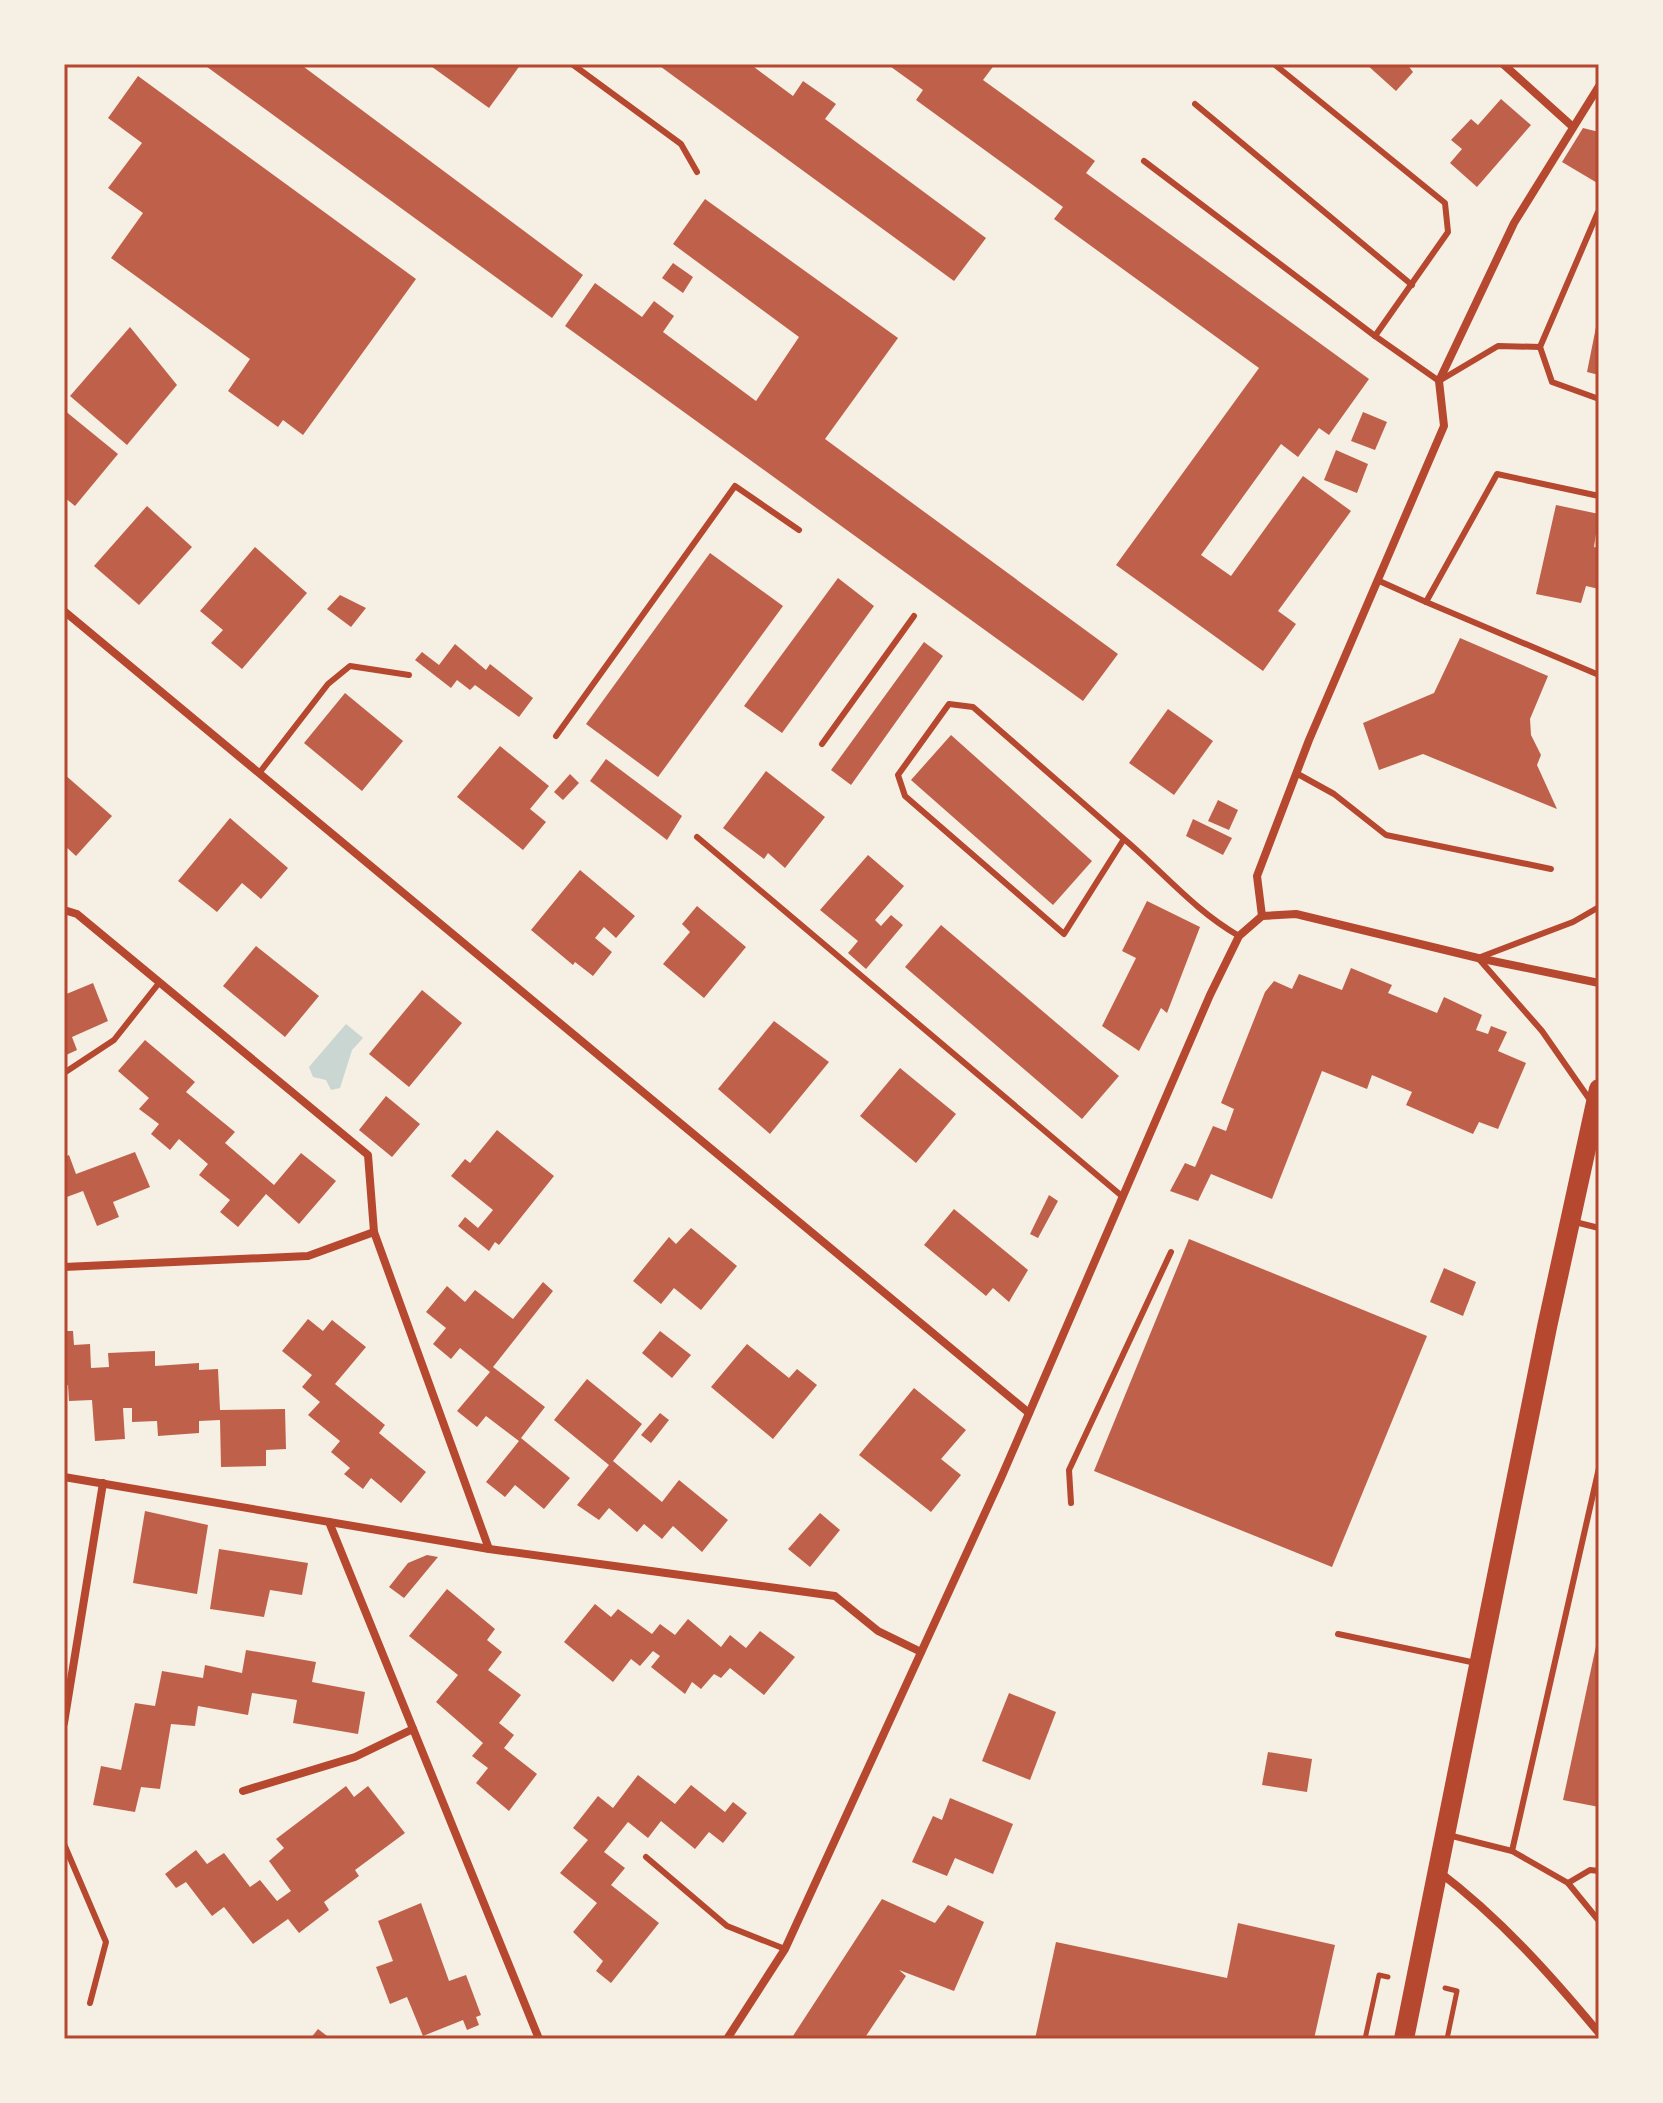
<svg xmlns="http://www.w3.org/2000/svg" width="1663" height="2103" font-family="'Varela Round',sans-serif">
	<rect width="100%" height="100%" fill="#f6efe4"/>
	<!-- water -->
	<path fill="#c9d6d2" d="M346 1024 363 1038 352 1050 340 1088 331 1090 326 1080 313 1077 309 1067Z"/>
	<!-- building -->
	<g fill="#bf614a">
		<path d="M203 64H300L583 275 552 318Z"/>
		<path d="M428 64H521L489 108Z"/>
		<path d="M657 64H750L793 96 803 81 836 104 825 119 986 238 954 281Z"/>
		<path d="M887 64H995L983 80 1095 161 1086 173 1369 379 1329 435 1319 428 1298 457 1281 444 1201 555 1231 576 1303 476 1351 511 1278 611 1296 624 1263 671 1116 565 1259 368 1054 219 1063 207 916 100 923 90Z"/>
		<path d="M1366 64H1407L1413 72 1396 91Z"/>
		<path d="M138 76 416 279 303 435 283 420 278 427 228 391 250 359 111 258 143 213 108 188 142 143 108 118Z"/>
		<path d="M1501 99 1531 125 1477 187 1450 163 1462 149 1451 140 1471 119 1478 125Z"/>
		<path d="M1583 128 1599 132V184L1562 162Z"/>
		<path d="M705 199 898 338 825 439 1118 654 1083 701 565 326 595 283 642 317 654 301 674 316 663 332 756 401 799 337 673 244Z"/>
		<path d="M673 263 693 277 683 293 662 278Z"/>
		<path d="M1598 317H1599V375L1587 372Z"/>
		<path d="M130 327 177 385 127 445 70 396Z"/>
		<path d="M64 410 118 454 75 506 64 497Z"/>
		<path d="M1363 412 1387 422 1375 450 1351 441Z"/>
		<path d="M1336 450 1368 464 1357 493 1324 480Z"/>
		<path d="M1556 505 1599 514 1594 547 1599 548V589L1586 586 1581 603 1536 594Z"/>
		<path d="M147 506 192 547 139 605 94 566Z"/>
		<path d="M255 547 307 593 242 669 211 643 223 630 200 611Z"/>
		<path d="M710 553 783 606 658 777 586 724Z"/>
		<path d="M838 578 874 606 782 733 744 706Z"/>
		<path d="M340 595 366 608 351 627 327 609Z"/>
		<path d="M1460 638 1548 676 1530 719 1531 735 1541 755 1537 765 1557 809 1423 754 1379 770 1363 723 1434 693Z"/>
		<path d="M924 642 943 656 851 785 831 770Z"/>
		<path d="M455 644 486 670 490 664 533 698 519 717 475 685 470 690 457 680 451 688 415 660 422 652 439 665Z"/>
		<path d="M345 693 403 741 362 791 304 743Z"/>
		<path d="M1168 709 1213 741 1174 795 1129 763Z"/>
		<path d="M951 735 1092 861 1053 905 911 780Z"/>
		<path d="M500 746 549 786 530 809 546 822 523 850 457 797Z"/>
		<path d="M606 759 682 816 667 840 590 781Z"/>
		<path d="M766 771 825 817 785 868 768 853 764 859 723 828Z"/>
		<path d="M64 774 112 816 76 856 64 845Z"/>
		<path d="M570 774 579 783 563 800 554 792Z"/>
		<path d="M1218 800 1238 810 1229 830 1208 821Z"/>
		<path d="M230 818 288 868 261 899 242 883 217 912 178 881Z"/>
		<path d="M1193 819 1232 838 1223 855 1186 836Z"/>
		<path d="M868 855 904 886 875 920 881 926 891 915 903 925 866 969 848 953 858 941 820 910Z"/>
		<path d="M580 870 635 916 616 938 604 927 595 938 612 952 593 976 575 962 573 965 531 930Z"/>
		<path d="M1147 901 1200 927 1167 1013 1161 1008 1139 1051 1102 1026 1136 958 1122 951Z"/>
		<path d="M697 906 746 947 704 998 663 964 690 932 682 924Z"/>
		<path d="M941 925 1119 1076 1082 1119 905 967Z"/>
		<path d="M256 946 319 996 285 1037 223 986Z"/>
		<path d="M1351 968 1392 985 1388 993 1437 1013 1444 997 1482 1015 1476 1030 1488 1034 1491 1026 1507 1032 1498 1051 1526 1063 1498 1129 1479 1122 1473 1134 1406 1105 1412 1092 1372 1075 1367 1089 1322 1071 1272 1199 1211 1174 1198 1201 1170 1191 1185 1163 1195 1167 1213 1126 1226 1131 1234 1109 1221 1103 1265 992 1274 981 1292 989 1299 974 1342 990Z"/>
		<path d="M93 983 108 1021 72 1037 77 1050 64 1056V995Z"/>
		<path d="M422 990 462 1023 409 1087 369 1054Z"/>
		<path d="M774 1021 829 1062 770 1134 718 1089Z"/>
		<path d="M145 1040 195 1082 186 1092 235 1132 225 1143 274 1185 301 1153 336 1181 299 1224 266 1194 238 1227 220 1212 230 1200 199 1175 208 1164 179 1139 170 1150 151 1134 159 1124 139 1109 149 1098 118 1071Z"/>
		<path d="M900 1068 956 1114 916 1163 860 1116Z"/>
		<path d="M386 1096 420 1124 392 1157 359 1130Z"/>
		<path d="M497 1130 554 1176 499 1245 495 1242 489 1251 458 1226 465 1217 478 1228 493 1210 451 1176 465 1159 470 1163Z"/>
		<path d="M135 1152 150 1187 113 1202 119 1217 97 1226 83 1191 64 1198V1157L69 1155 76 1174Z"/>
		<path d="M1049 1195 1058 1201 1038 1238 1030 1234Z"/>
		<path d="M954 1209 1028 1270 1009 1302 993 1288 986 1296 924 1245Z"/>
		<path d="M691 1228 737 1266 701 1310 674 1288 661 1304 633 1281 669 1237 676 1244Z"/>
		<path d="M1189 1239 1427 1336 1332 1567 1094 1471Z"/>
		<path d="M1444 1268 1476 1282 1463 1316 1430 1302Z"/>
		<path d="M543 1282 553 1291 493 1367 545 1407 521 1438 570 1478 544 1509 515 1485 505 1497 486 1482 519 1441 486 1416 477 1427 457 1411 490 1372 460 1348 451 1359 433 1344 446 1328 426 1312 447 1286 465 1302 475 1290 513 1319Z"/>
		<path d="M308 1319 323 1331 332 1320 366 1347 335 1384 385 1425 379 1433 426 1472 401 1503 371 1478 363 1489 344 1474 350 1468 331 1452 340 1441 308 1415 320 1402 302 1387 312 1375 282 1351Z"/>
		<path d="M64 1331H73L74 1345 90 1344 91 1368 109 1367 108 1353 155 1351V1366L199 1363V1370L218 1369 220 1410 285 1409 286 1449 266 1450V1466L221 1467 220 1420 199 1421V1433L158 1436 157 1421 132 1422V1408H123L125 1439 95 1441 92 1400 69 1401 68 1385H64Z"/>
		<path d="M660 1331 691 1355 672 1378 642 1353Z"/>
		<path d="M747 1344 789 1378 797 1369 817 1385 773 1439 711 1387Z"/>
		<path d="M587 1379 642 1424 613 1461 662 1502 679 1480 728 1520 702 1552 673 1526 662 1539 644 1524 637 1532 609 1508 599 1520 577 1505 609 1465 554 1420Z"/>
		<path d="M914 1388 966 1430 941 1459 961 1475 931 1512 859 1455Z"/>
		<path d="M660 1413 669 1420 651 1443 641 1435Z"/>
		<path d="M145 1511 208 1525 197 1594 133 1583Z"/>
		<path d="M820 1513 840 1530 810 1567 788 1549Z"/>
		<path d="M219 1549 308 1563 302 1595 270 1590 264 1617 210 1609Z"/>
		<path d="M427 1555 438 1557 404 1598 389 1587 408 1563Z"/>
		<path d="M447 1589 495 1629 487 1640 502 1652 488 1670 521 1695 499 1723 514 1735 504 1748 537 1774 509 1811 476 1783 488 1768 472 1756 483 1743 436 1702 458 1675 409 1636Z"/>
		<path d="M595 1604 611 1617 618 1609 652 1634 660 1624 675 1635 688 1619 721 1647 730 1635 746 1648 760 1631 795 1657 764 1695 730 1668 721 1678 714 1674 701 1689 692 1682 685 1694 651 1667 660 1656 653 1651 640 1666 631 1659 613 1682 564 1642Z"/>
		<path d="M1599 1632V1807L1563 1800Z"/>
		<path d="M246 1650 316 1662 312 1682 365 1692 358 1734 293 1723 297 1700 252 1693 248 1715 198 1706 195 1726 171 1724 160 1789 141 1787 135 1812 93 1805 101 1766 121 1770 135 1703 155 1706 162 1671 203 1678 205 1665 242 1673Z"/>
		<path d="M1009 1693 1056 1712 1030 1780 982 1761Z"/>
		<path d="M1268 1752 1312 1759 1307 1792 1262 1785Z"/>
		<path d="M638 1775 675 1804 691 1785 725 1812 733 1802 747 1813 723 1843 709 1832 695 1849 661 1821 648 1838 628 1822 604 1852 625 1868 611 1885 659 1923 611 1983 596 1971 603 1961 573 1932 597 1903 560 1873 588 1840 573 1828 598 1796 613 1808Z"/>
		<path d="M346 1786 354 1797 368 1786 405 1833 355 1870 359 1876 324 1902 329 1910 299 1933 288 1919 253 1944 224 1907 212 1916 186 1882 176 1888 165 1874 196 1850 207 1864 224 1853 250 1887 260 1880 277 1901 291 1891 269 1861 284 1848 276 1839Z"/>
		<path d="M950 1798 1013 1824 993 1874 955 1858 947 1876 912 1862 933 1816 942 1820Z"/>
		<path d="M882 1899 935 1923 948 1905 984 1922 954 1991 899 1970 906 1976 864 2039H791Z"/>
		<path d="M421 1903 449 1981 466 1975 481 2015 476 2017 479 2025 467 2030 463 2020 423 2036 407 1997 390 2004 376 1967 393 1961 378 1921Z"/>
		<path d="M1238 1923 1335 1945 1314 2039H1035L1056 1942 1227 1978Z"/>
		<path d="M318 2029 331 2039H310Z"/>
	</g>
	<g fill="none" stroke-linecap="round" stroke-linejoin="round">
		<!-- path -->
		<g stroke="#b5482f" stroke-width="5">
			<path d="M1445 1988 1457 1991 1447 2039"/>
			<path d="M1365 2039 1379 1975 1388 1977"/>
		</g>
		<!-- service -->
		<g stroke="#b5482f" stroke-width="6">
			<path d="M572 64 681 144 697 172"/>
			<path d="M1274 64 1445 203 1448 232 1375 336 1439 381 1498 346 1540 347 1598 212"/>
			<path d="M1195 104 1412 285"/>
			<path d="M1144 161 1375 336"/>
			<path d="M1540 347 1552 382 1599 399"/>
			<path d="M1377 580 1426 602 1497 474 1599 496"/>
			<path d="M1426 602 1599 675"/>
			<path d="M556 736 735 486 799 530"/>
			<path d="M822 744 914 616"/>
			<path d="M260 772 328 684 350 666 409 675"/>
			<path d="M1296 773 1334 794 1386 835 1551 869"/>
			<path d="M697 837 1123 1197"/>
			<path d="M1124 839 1064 934 905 796 898 775 949 704 973 707 1124 839C1163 872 1194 910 1239 936"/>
			<path d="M64 1073 114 1040 159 983"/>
			<path d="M1590 1100 1542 1031 1478 958 1573 922 1599 907"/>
			<path d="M1575 1222 1599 1228"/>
			<path d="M1071 1503 1069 1470 1171 1252"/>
			<path d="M1338 1634 1476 1663"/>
			<path d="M1448 1835 1512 1851 1568 1883 1599 1921"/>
			<path d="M64 1844 106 1942 90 2003"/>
			<path d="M1512 1851 1599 1468"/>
			<path d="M646 1857 727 1926 785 1949"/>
			<path d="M1568 1883 1590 1870 1599 1871"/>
		</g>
		<!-- minor -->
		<g stroke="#b5482f" stroke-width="8">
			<path d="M1503 64 1573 127"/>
			<path d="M64 611 1029 1413"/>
			<path d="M64 910 77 914 368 1155 374 1232 489 1549"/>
			<path d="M1262 916 1257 876 1309 740 1444 426 1439 381 1514 223 1599 86"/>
			<path d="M64 1267 308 1256 374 1232"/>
			<path d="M64 1477 489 1549 835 1596 878 1631 921 1652"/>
			<path d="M329 1522 539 2039"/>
			<path d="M64 1723 103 1483"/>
			<path d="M243 1791 355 1757 413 1729"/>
			<path d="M1438 1871C1499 1917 1550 1974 1599 2033"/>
			<path d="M727 2039 785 1949 1001 1478 1210 995 1239 936 1262 916 1296 914 1478 958 1599 983"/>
		</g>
		<!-- primary -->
		<path stroke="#b5482f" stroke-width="20" d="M1404 2039 1547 1327 1599 1089"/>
	</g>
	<!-- border -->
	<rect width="1663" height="2103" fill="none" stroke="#f6efe4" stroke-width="132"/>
	<rect x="66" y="66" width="1531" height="1971" fill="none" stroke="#b5482f" stroke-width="3"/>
</svg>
